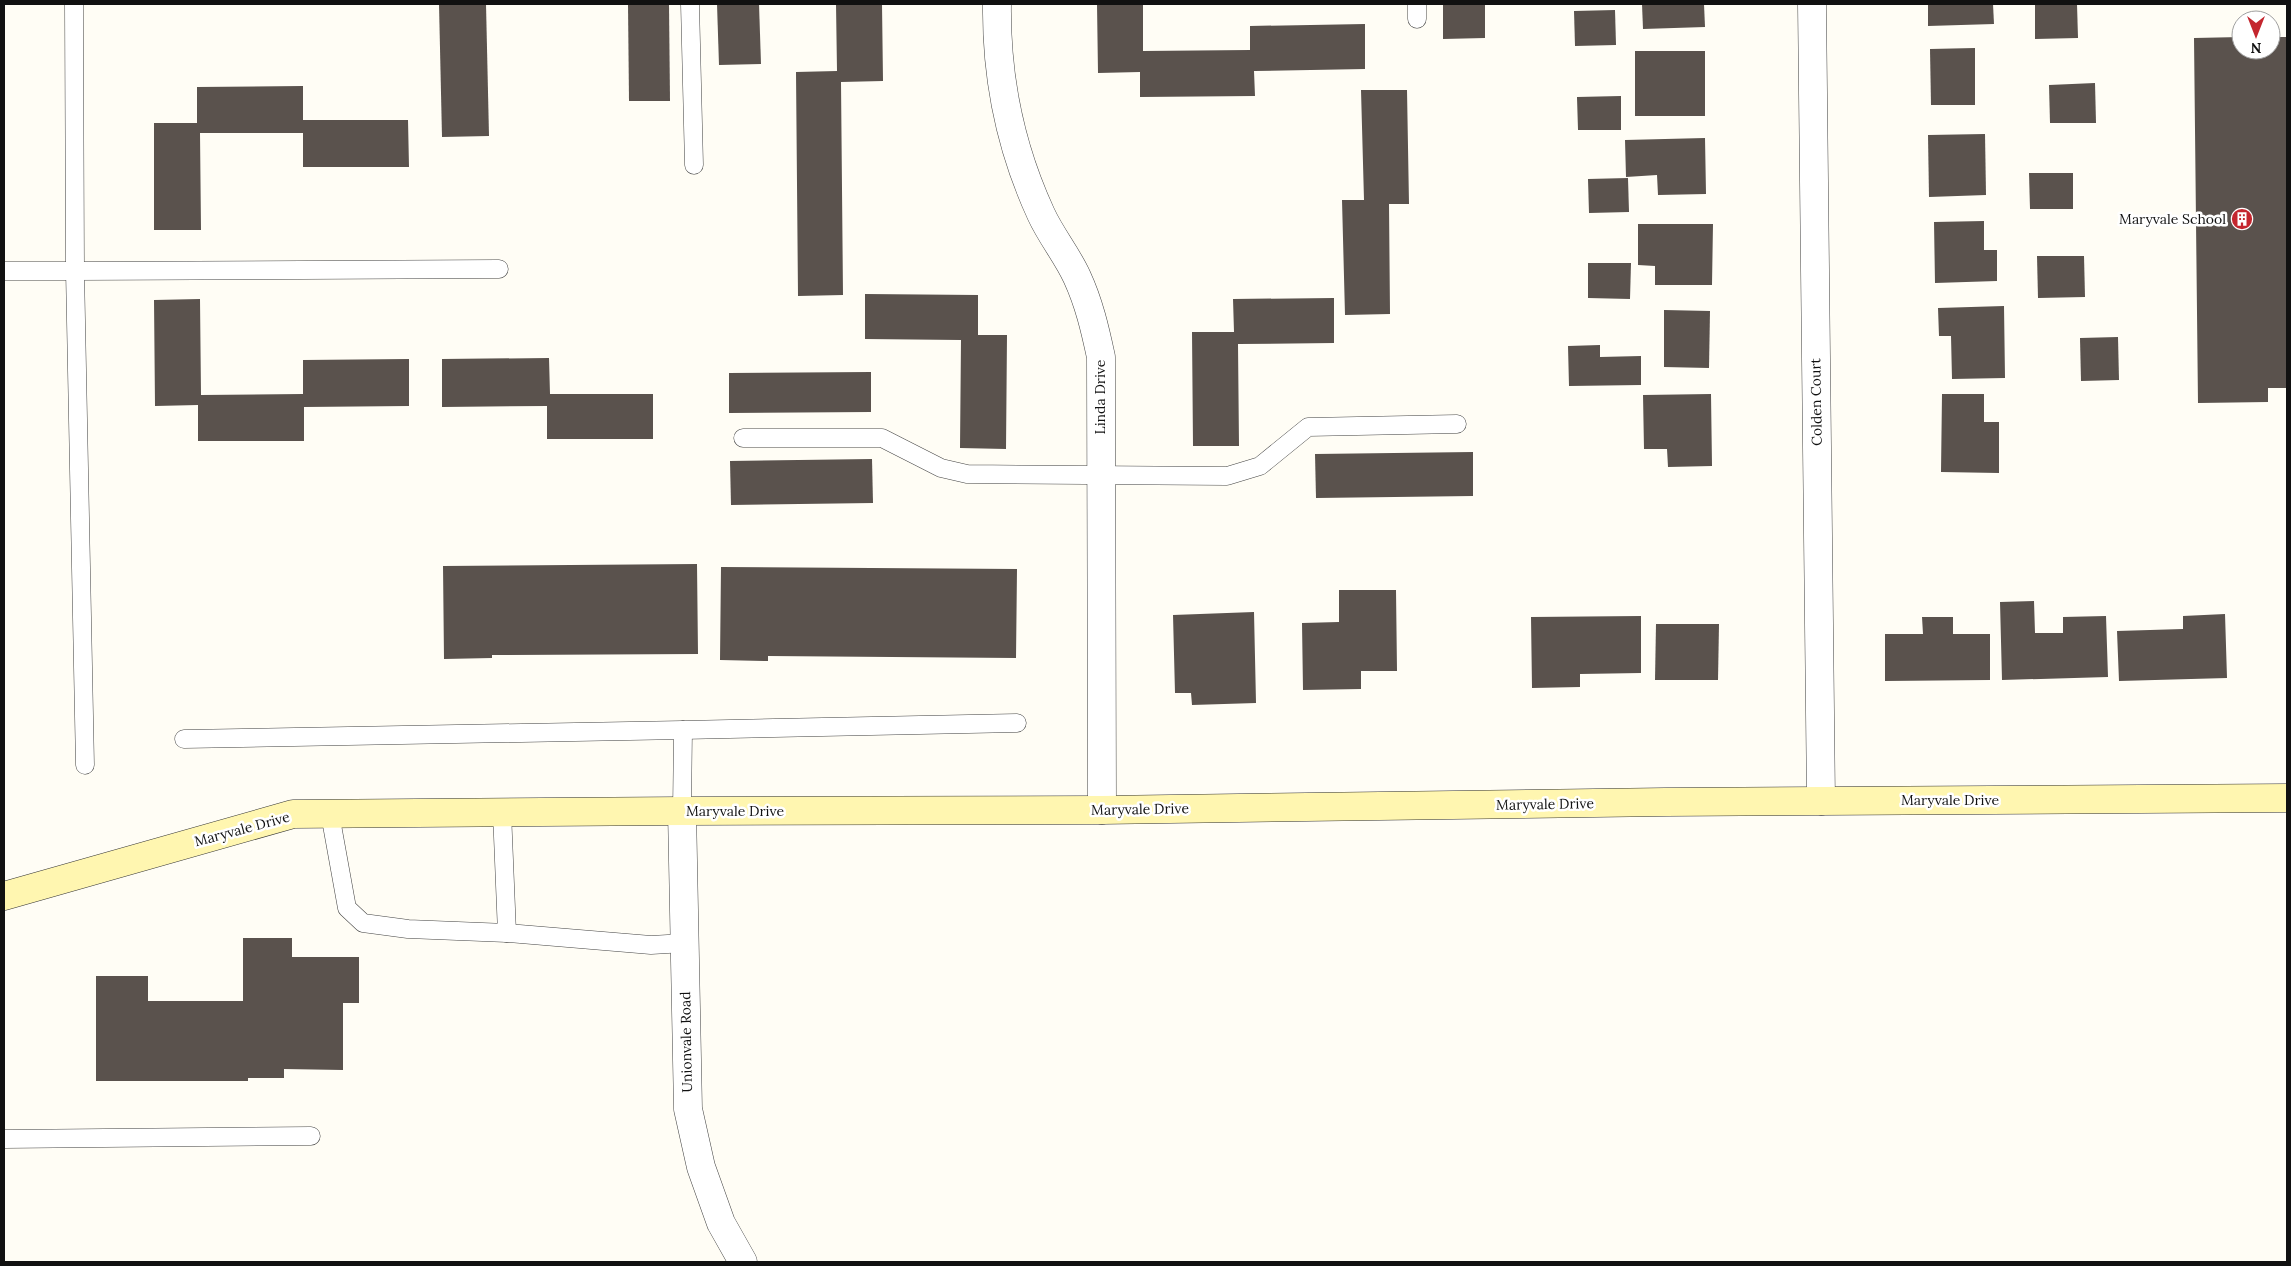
<svg xmlns="http://www.w3.org/2000/svg" width="2291" height="1266" font-family="Lora,serif">
	<rect width="100%" height="100%" fill="#fffdf5"/>
	<!-- building -->
	<g fill="#5a524d">
		<path d="M439 4H486L489 136 442 137Z"/>
		<path d="M628 4H669L670 101H629Z"/>
		<path d="M717 4H759L761 64 719 65Z"/>
		<path d="M836 4H882L883 81 841 82 843 295 798 296 796 72 837 71Z"/>
		<path d="M1097 4H1143V51L1250 50V26L1365 24V69L1254 71 1255 96 1140 97V72L1098 73Z"/>
		<path d="M1443 4H1485V38L1443 39Z"/>
		<path d="M1642 4H1704L1705 27 1643 29Z"/>
		<path d="M1928 4H1993L1994 24 1928 26Z"/>
		<path d="M2035 4H2077L2078 38 2035 39Z"/>
		<path d="M1615 10 1616 45 1575 46 1574 11Z"/>
		<path d="M2241 37V50H2271V37H2287V388H2268V402L2198 403 2194 38Z"/>
		<path d="M1975 48V105H1931L1930 49Z"/>
		<rect x="1635" y="51" width="70" height="65"/>
		<path d="M2095 83 2096 123H2050L2049 85Z"/>
		<path d="M303 86V120H408L409 167H303V133H200L201 230H154V123H197V87Z"/>
		<path d="M1361 90H1407L1409 204H1389L1390 314 1345 315 1342 200H1364Z"/>
		<path d="M1621 96V130H1578L1577 97Z"/>
		<path d="M1985 134 1986 195 1929 197 1928 135Z"/>
		<path d="M1705 138 1706 194 1658 195 1657 175 1626 177 1625 140Z"/>
		<path d="M2029 173H2073V209H2030Z"/>
		<path d="M1628 178 1629 212 1589 213 1588 179Z"/>
		<path d="M1984 221V250H1997V281L1935 283 1934 222Z"/>
		<path d="M1638 224H1713L1712 285H1655V266L1638 265Z"/>
		<path d="M2037 256H2084L2085 297 2038 298Z"/>
		<path d="M1588 263H1631L1630 299 1588 298Z"/>
		<path d="M865 294 978 295V335H1007L1006 449 960 448 961 340 865 339Z"/>
		<path d="M1334 298V343L1238 344 1239 446H1193L1192 332H1234L1233 299Z"/>
		<path d="M200 299 201 395 303 394V360L409 359V406L304 407V441H198V405L155 406 154 300Z"/>
		<path d="M2004 306 2005 378 1952 379 1951 336H1939L1938 308Z"/>
		<path d="M1664 310 1710 311 1709 368 1664 367Z"/>
		<path d="M2118 337 2119 380 2081 381 2080 338Z"/>
		<path d="M1600 345V357L1641 356V385L1569 386 1568 346Z"/>
		<path d="M549 358 550 394H653V439H547V406L442 407V359Z"/>
		<path d="M871 372V412L729 413V373Z"/>
		<path d="M1711 394 1712 466 1668 467 1667 449H1644L1643 395Z"/>
		<path d="M1942 394H1984V422H1999V473L1941 472Z"/>
		<path d="M1473 452V496L1316 498 1315 454Z"/>
		<path d="M872 459 873 503 731 505 730 461Z"/>
		<path d="M697 564 698 654 492 655V658L444 659 443 566Z"/>
		<path d="M721 567 1017 569 1016 658 768 656V661L720 660Z"/>
		<path d="M1339 590H1396L1397 671H1361V689L1303 690 1302 623 1339 622Z"/>
		<path d="M2034 601 2035 633H2063V617L2106 616 2108 677 2002 680 2000 602Z"/>
		<path d="M1254 612 1256 703 1192 705 1191 693H1175L1173 615Z"/>
		<path d="M2225 614 2227 678 2119 681 2117 631 2183 629V616Z"/>
		<path d="M1641 616V673L1580 674V687L1532 688 1531 617Z"/>
		<path d="M1922 617H1953V634H1990V680L1885 681V634H1923Z"/>
		<path d="M1656 624H1719L1718 680H1655Z"/>
		<path d="M243 938H292V957H359V1003H343V1070L284 1069V1078H248V1081H96V976H148V1001H243Z"/>
	</g>
	<g fill="none" stroke-linecap="round" stroke-linejoin="round">
		<!-- lane casing -->
		<g stroke="#444" stroke-width="19">
			<g id="lane">
				<path d="M690 4 694 165"/>
				<path d="M1417 4V19"/>
				<path d="M4 271H75L74 4"/>
				<path d="M743 438H882L941 468 967 474 1227 476 1260 466 1308 427 1457 424"/>
				<path d="M683 730 1017 723"/>
				<path d="M184 739 683 730 682 811"/>
				<path d="M85 765 75 271 499 269"/>
				<path d="M502 812 507 933 651 945 685 943"/>
				<path d="M330 814 347 908 363 923 408 929 507 933"/>
				<path d="M4 1139 311 1136"/>
			</g>
		</g>
		<!-- street casing -->
		<g stroke="#444" stroke-width="29">
			<g id="street">
				<path d="M997 4C996 77 1010 147 1041 214 1051 236 1067 255 1077 277 1089 303 1095 329 1101 357L1102 810"/>
				<path d="M1812 4 1821 801"/>
				<path d="M682 811 688 1109 701 1167 721 1223 743 1262"/>
			</g>
		</g>
		<!-- secondary casing -->
		<g stroke="#333" stroke-width="29">
			<path id="secondary" d="M4 896 293 814 682 811 1102 810 1665 802 2287 798"/>
		</g>
		<!-- lane -->
		<use href="#lane" stroke="#fff" stroke-width="18"/>
		<!-- street -->
		<use href="#street" stroke="#fff" stroke-width="28"/>
		<!-- secondary -->
		<use href="#secondary" stroke="#fff6b0" stroke-width="28"/>
	</g>
	<!-- icons -->
	<defs>
		<g id="building-disc" transform="scale(1.125)"><circle r="9.5" fill="#c4262e" stroke="#fff"/><path d="M-4-6H4V6H1V3H-1V6H-4ZM-2.5-4.3h1.7v1.8h-1.7ZM.8-4.3h1.7v1.8H.8ZM-2.5-1h1.7V.8h-1.7ZM.8-1h1.7V.8H.8Z" fill="#fff"/></g>
	</defs>
	<g fill-rule="evenodd">
		<use href="#building-disc" x="2242" y="219"/>
	</g>
	<g text-anchor="middle" stroke-width="5" stroke-linejoin="round" paint-order="stroke">
		<!-- poi labels -->
		<g font-size="14" fill="#111" stroke="#fff" text-anchor="end">
			<text x="2226" y="224">Maryvale School</text>
		</g>
		<!-- street labels -->
		<g font-size="14" fill="#111" stroke="#fff">
			<text transform="translate(1100 397) rotate(-90)" y="5">Linda Drive</text>
			<text transform="translate(1816 402) rotate(-91)" y="5">Colden Court</text>
			<text x="1950" y="805">Maryvale Drive</text>
			<text transform="translate(1545 804) rotate(-1)" y="5">Maryvale Drive</text>
			<text transform="translate(1140 809) rotate(-1)" y="5">Maryvale Drive</text>
			<text x="735" y="816">Maryvale Drive</text>
			<text transform="translate(242 829) rotate(-15)" y="5">Maryvale Drive</text>
			<text transform="translate(686 1042) rotate(-91)" y="5">Unionvale Road</text>
		</g>
	</g>
	<!-- border -->
	<rect width="2291" height="1266" fill="none" stroke="#111111" stroke-width="10"/>
	<!-- north arrow -->
	<g transform="translate(2256 35) rotate(180)"><circle r="24" fill="#ffffff" stroke="#a0a0a0"/>
	<path d="M0-4L9 19L0 12L-9 19Z" fill="#c4262e"/>
	<text y="-8" font-size="14" font-weight="bold" text-anchor="middle" fill="#111111">N</text>
	</g>
</svg>
